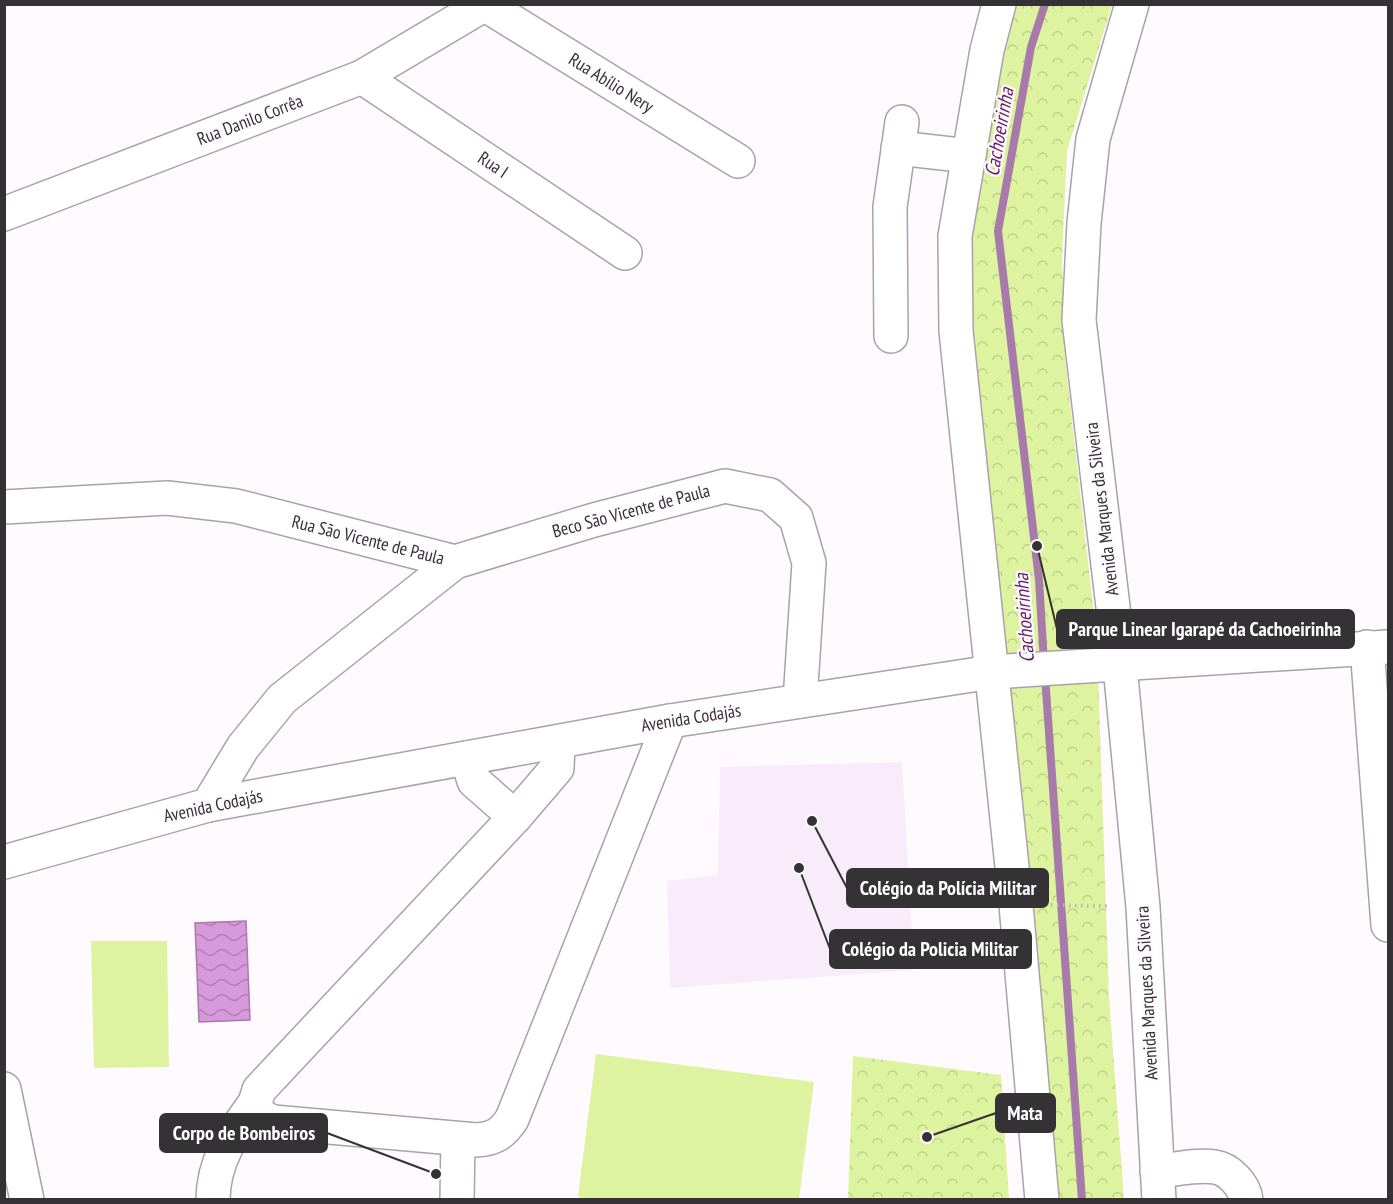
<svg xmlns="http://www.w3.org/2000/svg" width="1393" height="1204" font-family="'PT Sans Narrow',sans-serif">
	<defs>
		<pattern id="forest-crowns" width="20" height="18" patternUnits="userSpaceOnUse" patternTransform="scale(1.5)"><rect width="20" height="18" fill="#ddf39f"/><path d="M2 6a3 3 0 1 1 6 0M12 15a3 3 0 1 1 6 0" fill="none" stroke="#bed18a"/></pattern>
		<pattern id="water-waves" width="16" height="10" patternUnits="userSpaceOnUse" patternTransform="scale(1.5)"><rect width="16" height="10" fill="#d899dc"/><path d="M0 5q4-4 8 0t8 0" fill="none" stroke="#b07db3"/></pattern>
	</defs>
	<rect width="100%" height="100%" fill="#fefafe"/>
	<!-- built -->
	<path fill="#f9ecfa" d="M902 762 914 970 670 988 667 881 718 875 720 767Z"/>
	<!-- forest -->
	<g fill="url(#forest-crowns)">
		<path d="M1012 5H1112L1067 151 1062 259 1065 358 1097 642 1109 997 1124 1199H1040L1019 772 961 241Z"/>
		<path d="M853 1056 1001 1075 1009 1199H848Z"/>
	</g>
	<!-- pitch -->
	<g fill="#ddf39f">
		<path d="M91 941H167L169 1067 94 1068Z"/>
		<path d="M596 1054 814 1082 799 1199 598 1200 578 1197Z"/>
	</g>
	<!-- water -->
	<path fill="url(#water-waves)" stroke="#a77aaa" stroke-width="1.5" d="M246 921 250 1020 199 1022 195 923Z"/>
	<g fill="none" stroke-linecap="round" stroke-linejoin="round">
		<!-- stream -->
		<g stroke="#a77aaa" stroke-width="8">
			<path d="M1044 663 1039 580 998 231 1031 47 1045 4"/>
			<path d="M1045 676 1082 1200"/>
		</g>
		<!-- minor casing -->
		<g stroke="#a9a2a9" stroke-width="36">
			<g id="minor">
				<path d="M484 4 738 161"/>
				<path d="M999 4 987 50 955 236 956 331 1016 905 1042 1200"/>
				<path d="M1132 4 1093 139 1084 223 1079 320 1120 666 1143 907 1159 1200"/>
				<path d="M362 77 625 253"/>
				<path d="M898 148 969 156"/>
				<path d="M4 214 362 77 485 4"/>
				<path d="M891 336 890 207 902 122"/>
				<path d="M4 507 167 498 236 506 455 562"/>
				<path d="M1367 647 1388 925"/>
				<path d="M467 758 474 781 515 817 557 768 558 742"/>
				<path d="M208 805 243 747 282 699 455 562 594 520 725 486 770 495 796 518 809 563 800 701"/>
				<path d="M515 817 259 1090 255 1103 260 1116 273 1122 476 1140C494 1139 502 1134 512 1119L670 721"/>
				<path d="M4 862 208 805 670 721 992 672 1388 647"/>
				<path d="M4 1089 27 1200"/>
				<path d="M1157 1171C1175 1170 1197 1164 1215 1167 1229 1169 1245 1186 1246 1200"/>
				<path d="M213 1200C213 1161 233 1133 255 1103"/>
				<path d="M457 1200 458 1139"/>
			</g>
		</g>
		<!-- path -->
		<path stroke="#b8b4b8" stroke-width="4" stroke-dasharray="1.5 4.5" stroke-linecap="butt" d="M1045 905 1110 906"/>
		<!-- minor -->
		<use href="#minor" stroke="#fff" stroke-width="33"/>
	</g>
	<g text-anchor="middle" stroke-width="4.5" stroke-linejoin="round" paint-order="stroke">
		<!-- street labels -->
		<g font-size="18" fill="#353235" stroke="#fefafe">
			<text transform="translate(611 83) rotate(32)" y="6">Rua Abílio Nery</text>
			<text transform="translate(250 120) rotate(-21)" y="6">Rua Danilo Corrêa</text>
			<text transform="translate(493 165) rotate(34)" y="6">Rua I</text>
			<text transform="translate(1102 509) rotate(-97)" y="6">Avenida Marques da Silveira</text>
			<text transform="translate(631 511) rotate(-15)" y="6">Beco São Vicente de Paula</text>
			<text transform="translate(368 540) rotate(14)" y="6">Rua São Vicente de Paula</text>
			<text transform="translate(691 718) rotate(-9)" y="6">Avenida Codajás</text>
			<text transform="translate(213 806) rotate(-12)" y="6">Avenida Codajás</text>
			<text transform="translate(1147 993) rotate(-93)" y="6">Avenida Marques da Silveira</text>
		</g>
		<!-- water labels -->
		<g font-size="20" font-style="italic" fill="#671d6d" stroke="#fefafe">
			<text transform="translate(999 132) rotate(-80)" y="7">Cachoeirinha</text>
			<text transform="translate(1024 618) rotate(-94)" y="7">Cachoeirinha</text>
		</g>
	</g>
	<!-- callouts -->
	<path fill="none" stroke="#353235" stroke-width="2" d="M1037 546L1057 629M812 821L847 888M799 868L830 949M927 1137L996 1113M436 1174L327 1133"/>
	<g fill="#353235" stroke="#fefafe" stroke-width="2">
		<circle cx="1037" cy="546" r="6"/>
		<circle cx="812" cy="821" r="6"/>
		<circle cx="799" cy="868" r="6"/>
		<circle cx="927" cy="1137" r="6"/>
		<circle cx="436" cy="1174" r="6"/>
	</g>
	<g fill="#353235" stroke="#353235" stroke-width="2">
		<rect x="1057" y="610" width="297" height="38" rx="6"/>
		<rect x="847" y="869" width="201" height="38" rx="6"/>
		<rect x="830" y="930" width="201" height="38" rx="6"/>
		<rect x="996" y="1094" width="59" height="38" rx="6"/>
		<rect x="160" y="1114" width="167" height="38" rx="6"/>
	</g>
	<g font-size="20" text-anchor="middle" font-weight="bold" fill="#fff">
		<text x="1205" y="636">Parque Linear Igarapé da Cachoeirinha</text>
		<text x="948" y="895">Colégio da Polícia Militar</text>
		<text x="930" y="956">Colégio da Policia Militar</text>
		<text x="1025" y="1120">Mata</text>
		<text x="244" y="1140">Corpo de Bombeiros</text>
	</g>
	<!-- border -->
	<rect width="1393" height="1204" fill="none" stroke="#353235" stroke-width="12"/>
</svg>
